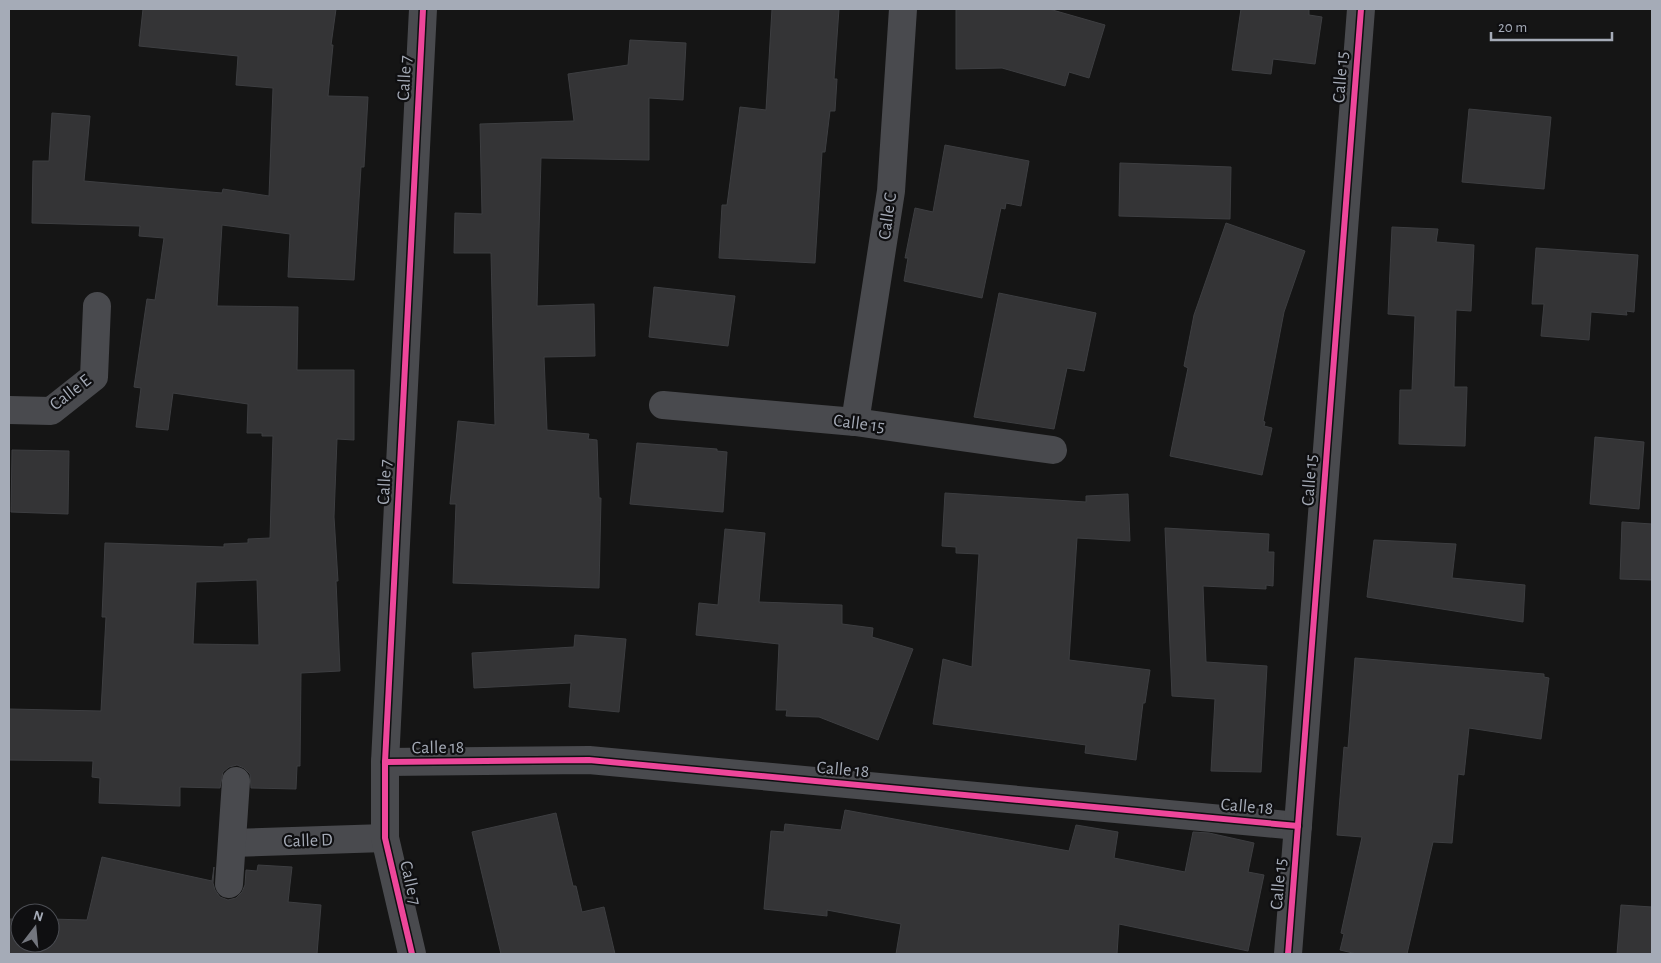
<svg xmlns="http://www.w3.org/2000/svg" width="1661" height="963" font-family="'Alegreya Sans',sans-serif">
	<rect width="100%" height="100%" fill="#151515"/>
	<!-- building -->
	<g fill="#343436" stroke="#3d3e41" fill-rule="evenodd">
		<path d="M143 9H336L331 45H333L328 96 368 97 364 167H361L354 280 288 277 290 234 222 225 217 306 298 307 297 370H354V440L337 439 334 517 338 581H336L340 671 301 673 300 766H297L296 789 251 788 250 774 244 768 237 765 229 767 223 772 220 788 180 787V806L99 803 100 778 92 777 93 761 9 760V709L101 711 106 617H102L105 543 224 547V544L248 543V539L270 538 273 436H262V433H247L248 404 173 393 168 430 136 427 141 388 134 387 147 299 155 300 164 238 139 236 140 226 32 223 33 161H49L52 113 90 116 84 181 222 193 223 189 269 196 273 88 236 85 238 56 139 46ZM257 580 259 645 193 644 196 582Z"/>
		<path d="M772 9H839L834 79H837L835 111H830L825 152H822L815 263 719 258 722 205H727L740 107 766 110Z"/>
		<path d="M956 9H1049L1105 25 1089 78 1069 72 1065 86 1002 68 956 69Z"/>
		<path d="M1241 9H1309V15L1322 17 1315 64 1273 59 1271 74 1232 70Z"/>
		<path d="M630 40 686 43 683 100 649 98V160L541 158 537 306 594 304 595 356 544 357 547 430 589 434 588 439 597 440 599 498H601L599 588 453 583 456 504H450L458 421 495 425 491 253H454L455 213 482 214 480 124 574 121 568 74 628 65Z"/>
		<path d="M1469 109 1551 117 1544 189 1462 182Z"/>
		<path d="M945 145 1029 161 1021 206 1006 203 1005 209 1001 208 982 298 904 281 908 258H905L915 208 933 212Z"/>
		<path d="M1120 163 1231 167 1230 219 1119 216Z"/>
		<path d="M1226 223 1305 251 1284 312 1263 421 1265 422 1264 426 1272 428 1262 475 1170 456 1188 368 1184 366 1194 315Z"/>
		<path d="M1392 227 1438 229 1436 242 1474 245 1471 311 1456 310 1454 387H1467L1465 446 1399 444 1400 390H1412L1415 316 1388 314Z"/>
		<path d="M1536 248 1638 255 1634 312 1626 311 1627 315 1591 312 1589 340 1541 336 1544 304H1532Z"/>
		<path d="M654 287 735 296 728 346 649 337Z"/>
		<path d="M999 293 1096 313 1084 371 1067 368 1054 429 974 417Z"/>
		<path d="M1595 437 1644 442 1639 509 1590 504Z"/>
		<path d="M637 443 717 449V451L727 452 723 512 630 504Z"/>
		<path d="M12 450 69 451 68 514 11 512Z"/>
		<path d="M945 493 1086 502V496L1128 494 1130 541 1077 538 1069 660 1150 670 1145 703H1143L1136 760 1085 753 1086 745 933 724 943 659 972 667 979 554 956 553V547L942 546Z"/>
		<path d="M1622 522 1652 524V580L1620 579Z"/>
		<path d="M1165 528 1269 534 1268 552H1274L1273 586 1266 585V589L1203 586 1206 662 1267 666 1261 772 1211 771 1215 699 1172 696Z"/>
		<path d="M725 529 765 533 759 602 842 605V624L873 628 872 637 913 649 878 740 819 717 786 716 787 710H776L779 644 696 635 699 603 718 605Z"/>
		<path d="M1374 540 1456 544 1452 578 1525 585 1523 622 1367 597Z"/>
		<path d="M575 635 626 639 619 712 569 707 571 683 474 688 472 653 574 647Z"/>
		<path d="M1355 658 1544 674V677L1549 678 1541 739 1469 728 1464 775 1458 774 1452 843 1433 842 1407 954H1357L1340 950 1344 934 1341 933 1362 837 1337 835 1344 747 1348 748Z"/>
		<path d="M845 810 1069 851 1076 825 1118 832 1114 858 1185 872 1193 832 1209 833 1254 843 1248 872 1264 875 1248 951 1119 924 1117 954H896L901 924 827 910V916L764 909 771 831 784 832 785 824 841 830Z"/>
		<path d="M556 813 573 886H576L582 912 604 907 615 954H501L472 832Z"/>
		<path d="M102 857 212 881 214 867 213 883 215 890 220 897 228 900 236 898 242 892 245 885 246 870 257 871 258 865 292 867 288 902 321 905 317 954H9V919H20V943H50V919L87 920Z"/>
		<path d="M1621 905 1652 907V954H1617Z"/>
	</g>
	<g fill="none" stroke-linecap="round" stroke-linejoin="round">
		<!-- minor -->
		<g stroke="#494a4e" stroke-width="28">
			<path d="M663 405 855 422 1053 450"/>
			<path d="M9 410 51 411 94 377 97 306"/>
			<path d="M855 422 891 191 903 9"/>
			<path d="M385 762 589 760 1298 826"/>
			<path d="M232 843 385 838"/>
			<path d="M229 884 236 781"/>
			<path d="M412 954 385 838V762L423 9"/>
			<path d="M1288 954 1361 9"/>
		</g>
		<!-- cycleway casing -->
		<g stroke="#0f0f11" stroke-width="9">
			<g id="cycleway">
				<path d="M385 762 589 760 1298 826"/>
				<path d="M412 954 385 838V762L423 9"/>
				<path d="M1288 954 1361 9"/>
			</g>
		</g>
		<!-- cycleway -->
		<use href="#cycleway" stroke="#ed469a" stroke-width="6"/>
	</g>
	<g text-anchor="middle" stroke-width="4.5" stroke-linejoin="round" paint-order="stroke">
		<!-- street labels -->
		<g font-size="18" fill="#a5abb7" stroke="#0f0f11">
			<text transform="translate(1340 77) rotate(-86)" y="6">Calle 15</text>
			<text transform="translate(404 78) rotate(-87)" y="6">Calle 7</text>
			<text transform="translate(887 216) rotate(-82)" y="6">Calle C</text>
			<text transform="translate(70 392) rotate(-38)" y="6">Calle E</text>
			<text transform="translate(859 423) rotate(7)" y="6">Calle 15</text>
			<text transform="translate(1309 480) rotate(-86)" y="6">Calle 15</text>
			<text transform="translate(384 482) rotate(-87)" y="6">Calle 7</text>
			<text transform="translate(438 747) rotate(-1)" y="6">Calle 18</text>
			<text transform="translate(843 769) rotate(5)" y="6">Calle 18</text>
			<text transform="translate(1247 806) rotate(5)" y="6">Calle 18</text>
			<text transform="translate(308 840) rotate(-2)" y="6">Calle D</text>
			<text transform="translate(411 883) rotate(77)" y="6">Calle 7</text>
			<text transform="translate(1278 884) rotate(-85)" y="6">Calle 15</text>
		</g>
	</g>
	<!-- border -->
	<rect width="1661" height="963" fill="none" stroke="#a5abb7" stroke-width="20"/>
	<!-- north arrow -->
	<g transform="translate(35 928) rotate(16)"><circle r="24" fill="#0f0f11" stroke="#4b4d53"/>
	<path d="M0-4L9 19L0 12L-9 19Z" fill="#73767e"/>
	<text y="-8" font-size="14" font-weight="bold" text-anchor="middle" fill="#a5abb7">N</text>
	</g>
	<!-- scale -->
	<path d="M1491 32v8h121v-8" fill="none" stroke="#a5abb7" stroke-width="2.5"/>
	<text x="1498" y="32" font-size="15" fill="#a5abb7" stroke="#0f0f11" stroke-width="4" paint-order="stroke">20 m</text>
</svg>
